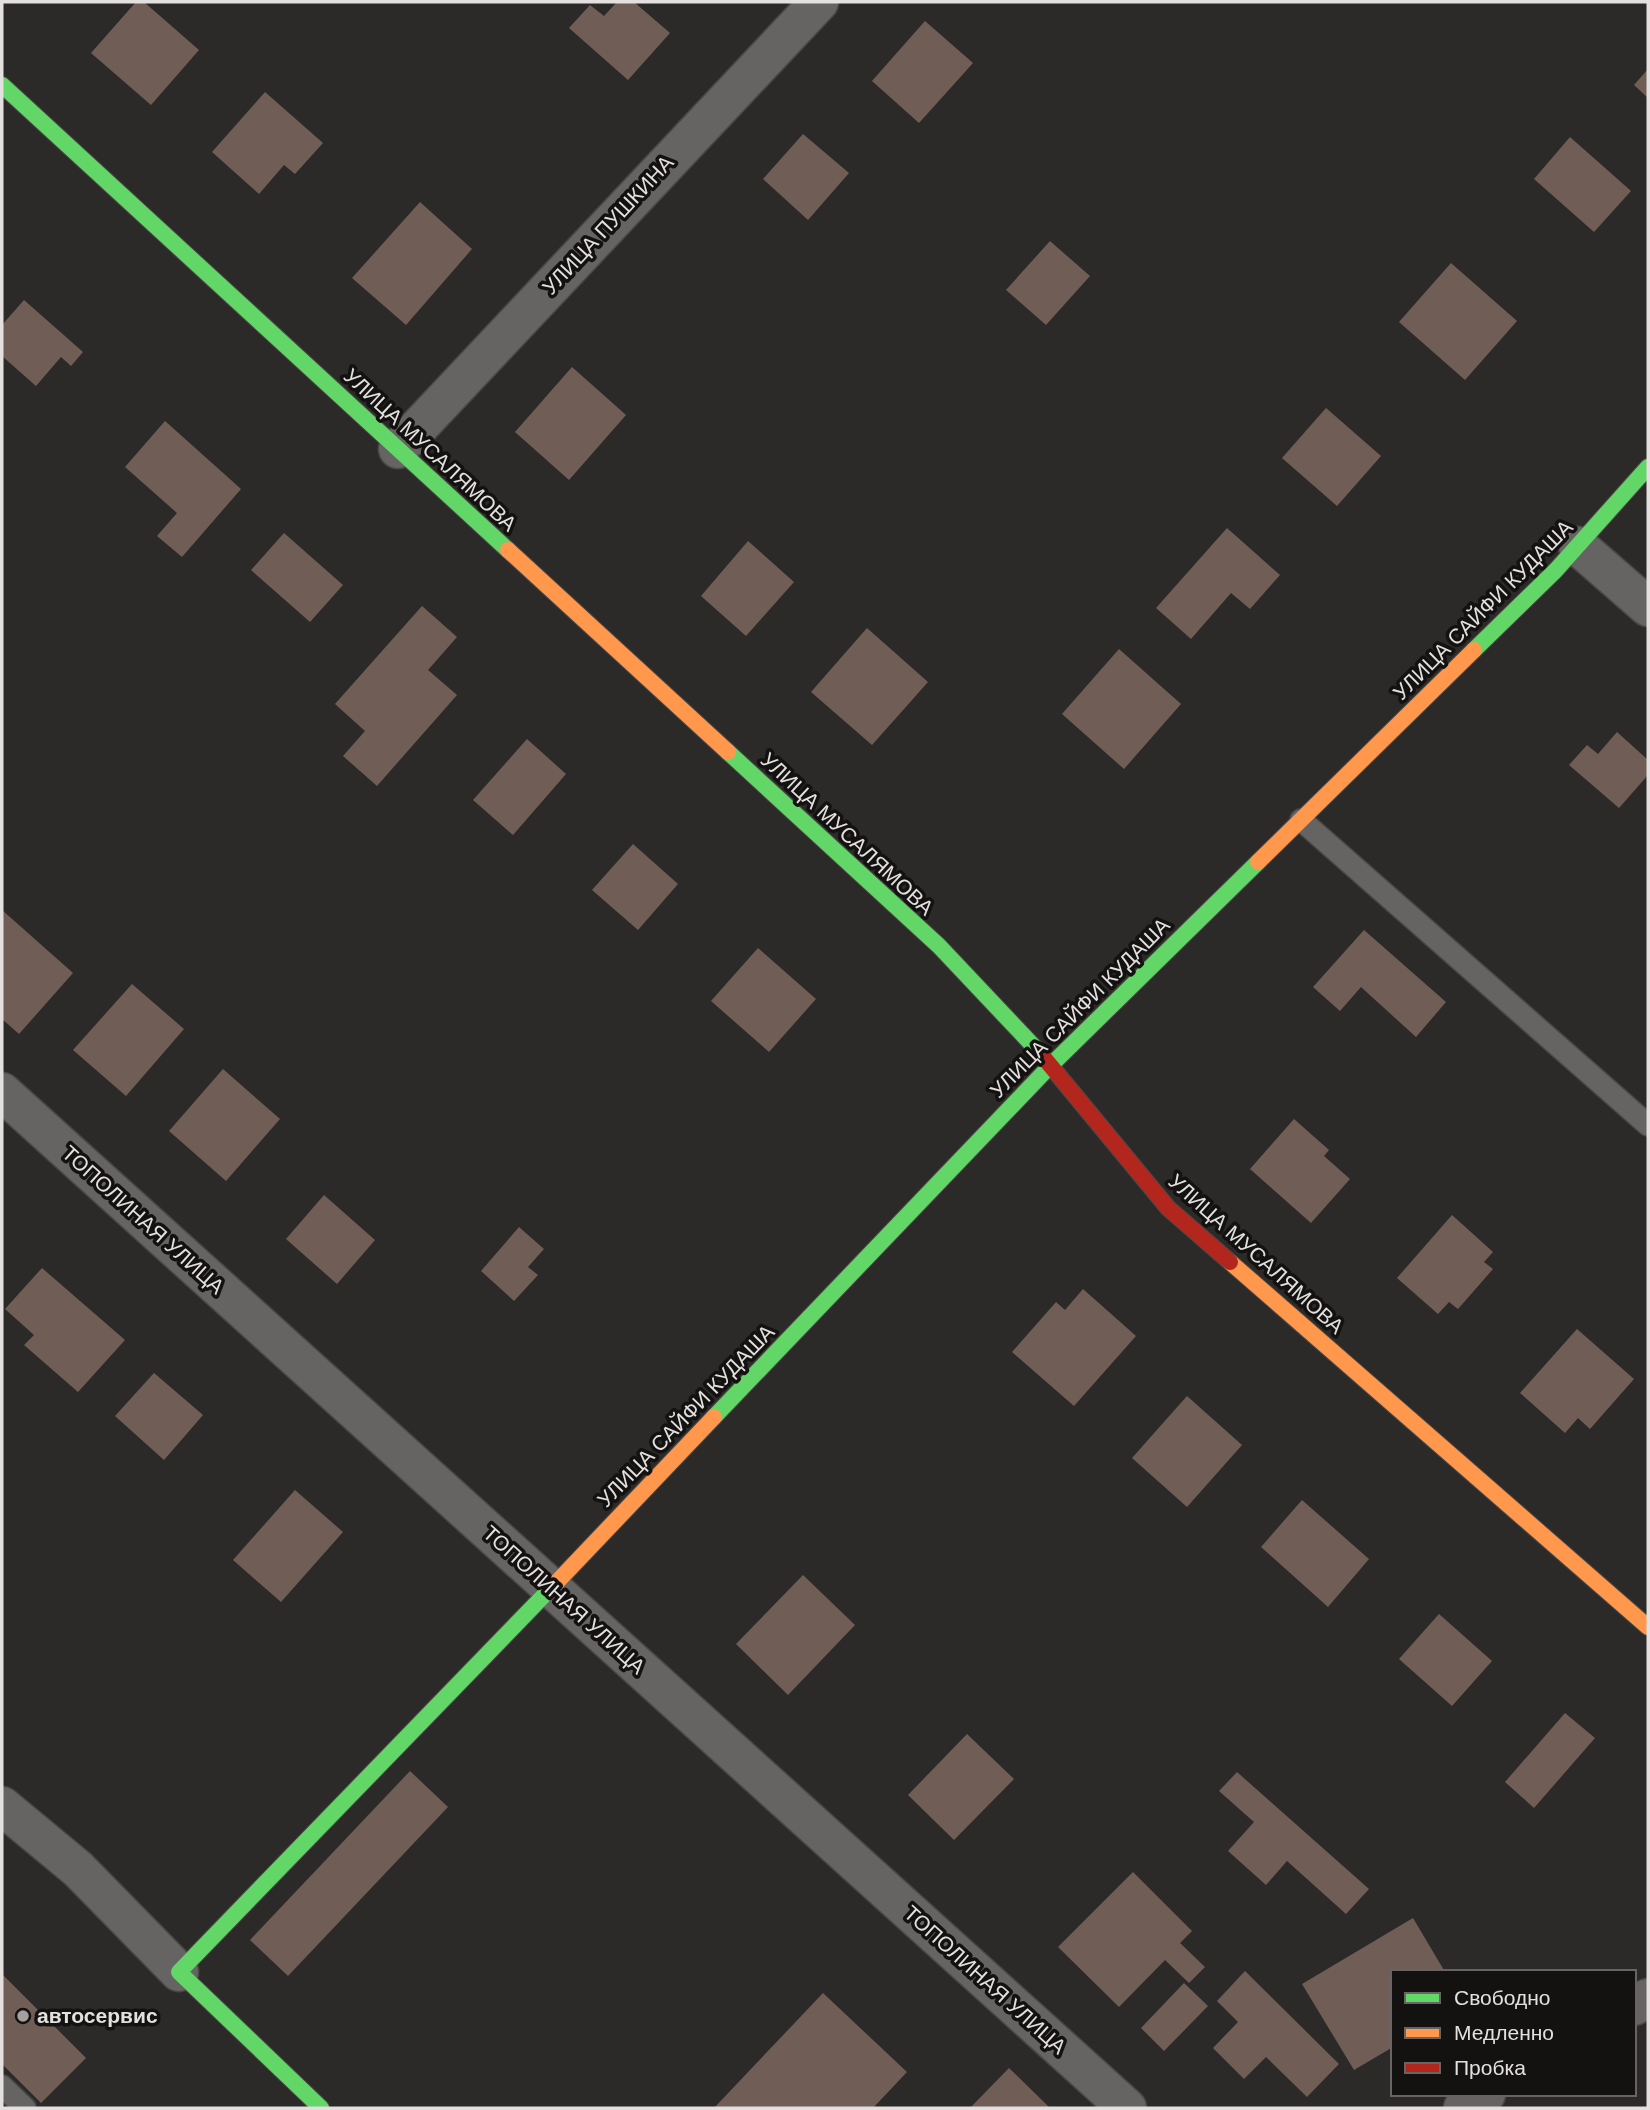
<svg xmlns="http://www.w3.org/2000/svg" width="1650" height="2110" font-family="Arial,sans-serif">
	<rect width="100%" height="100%" fill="#2c2a28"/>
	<!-- building -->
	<g fill="#705e56">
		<path d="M136 2H144L199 50 151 105 91 53Z"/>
		<path d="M617 2H634L670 33 628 80 569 28 590 5 604 16Z"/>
		<path d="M925 21 973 63 919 123 872 81Z"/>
		<path d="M1648 69V98L1634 85Z"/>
		<path d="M265 92 323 143 295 174 284 165 259 194 212 152Z"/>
		<path d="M803 134 849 173 808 220 763 179Z"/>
		<path d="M1570 137 1631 191 1594 232 1534 179Z"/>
		<path d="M420 202 472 249 406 325 352 278Z"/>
		<path d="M1050 241 1090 276 1046 325 1006 290Z"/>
		<path d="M1451 263 1517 321 1465 380 1399 322Z"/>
		<path d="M24 300 83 352 71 366 61 357 36 386 2 356V325Z"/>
		<path d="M572 367 626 415 569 480 515 432Z"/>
		<path d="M1326 408 1381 456 1337 506 1282 458Z"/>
		<path d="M165 421 241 489 182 557 157 536 177 513 125 467Z"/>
		<path d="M1227 528 1280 575 1250 609 1231 593 1191 639 1156 608Z"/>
		<path d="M284 533 343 585 310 622 251 570Z"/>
		<path d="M748 541 794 582 746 636 701 596Z"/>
		<path d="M422 606 457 637 428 670 457 695 377 786 343 756 365 731 335 704Z"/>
		<path d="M867 628 928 682 872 745 811 692Z"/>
		<path d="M1119 649 1181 704 1124 769 1062 714Z"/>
		<path d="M1617 732 1648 760V775L1619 808 1569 765 1587 745 1598 754Z"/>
		<path d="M527 739 566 774 513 835 473 800Z"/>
		<path d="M633 844 678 884 638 930 592 890Z"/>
		<path d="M2 910 73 973 19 1034 2 1019Z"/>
		<path d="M1364 930 1446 1002 1416 1037 1361 987 1340 1011 1313 987Z"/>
		<path d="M758 948 816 999 769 1052 711 1001Z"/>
		<path d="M132 984 184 1029 126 1096 73 1050Z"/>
		<path d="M223 1069 280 1119 226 1181 169 1131Z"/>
		<path d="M1294 1119 1329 1150 1324 1156 1350 1179 1311 1223 1250 1169Z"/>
		<path d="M324 1195 375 1240 337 1284 286 1239Z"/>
		<path d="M1452 1215 1493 1252 1484 1262 1493 1269 1458 1309 1449 1302 1438 1314 1397 1278Z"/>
		<path d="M519 1227 544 1249 528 1267 538 1275 514 1301 481 1271Z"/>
		<path d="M42 1268 125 1340 78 1392 24 1345 34 1335 5 1309Z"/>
		<path d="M1083 1289 1136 1336 1074 1406 1012 1352 1056 1302 1065 1310Z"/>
		<path d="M1577 1329 1634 1379 1590 1429 1578 1418 1565 1433 1520 1393Z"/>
		<path d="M154 1373 203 1415 164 1460 115 1416Z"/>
		<path d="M1187 1396 1242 1445 1187 1507 1132 1458Z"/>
		<path d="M295 1490 343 1532 281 1602 233 1560Z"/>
		<path d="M1302 1500 1369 1559 1328 1607 1261 1547Z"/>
		<path d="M803 1575 855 1625 788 1695 736 1644Z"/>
		<path d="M1439 1614 1492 1661 1452 1706 1399 1659Z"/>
		<path d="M1565 1713 1595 1738 1534 1808 1505 1782Z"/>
		<path d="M967 1734 1014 1779 954 1840 908 1795Z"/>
		<path d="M410 1771 448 1807 288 1976 250 1940Z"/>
		<path d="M1237 1772 1369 1889 1346 1914 1287 1861 1266 1885 1228 1851 1254 1822 1219 1791Z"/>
		<path d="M1133 1872 1192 1931 1180 1943 1205 1967 1189 1983 1165 1960 1119 2007 1058 1947Z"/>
		<path d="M1413 1918 1445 1972H1393V2047L1354 2070 1302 1984Z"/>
		<path d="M1245 1971 1339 2064 1307 2097 1266 2057 1244 2079 1213 2048 1238 2022 1217 2001Z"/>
		<path d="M2 1974 86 2058 41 2103 2 2064Z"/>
		<path d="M1184 1983 1208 2006 1164 2051 1141 2028Z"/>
		<path d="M823 1993 907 2072 873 2108H714Z"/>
		<path d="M1009 2068 1050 2108H970Z"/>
	</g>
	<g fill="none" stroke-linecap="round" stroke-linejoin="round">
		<!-- lane casing -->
		<g stroke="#4a4847" stroke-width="24">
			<g id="lane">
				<path d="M1301 820 1648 1125"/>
				<path d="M2 2086 25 2108"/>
			</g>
		</g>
		<!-- street casing -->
		<g stroke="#4a4847" stroke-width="41">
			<g id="street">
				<path d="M398 449 819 2"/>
				<path d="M1578 546 1648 607"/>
				<path d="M2 1092 1127 2108"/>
				<path d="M2 1806 78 1869 179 1972"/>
				<path d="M1634 2006 1648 1998"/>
				<path d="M1463 2108 1486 2094"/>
			</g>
		</g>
		<!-- fast casing -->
		<g stroke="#4a4847" stroke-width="18">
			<g id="fast">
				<path d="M2 85 508 550"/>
				<path d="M1474 650 1556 570 1648 467"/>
				<path d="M728 752 939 946 1040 1053"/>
				<path d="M714 1417 1051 1065 1258 862"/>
				<path d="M321 2108 179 1972 556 1583"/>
			</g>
		</g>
		<!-- slow casing -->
		<g stroke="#4a4847" stroke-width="18">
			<g id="slow">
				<path d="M508 550 728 752"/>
				<path d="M1258 862 1474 650"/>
				<path d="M1230 1262 1648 1627"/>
				<path d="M556 1583 714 1417"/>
			</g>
		</g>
		<!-- jam casing -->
		<g stroke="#4a4847" stroke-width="18">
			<path id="jam" d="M1040 1053 1168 1208 1230 1262"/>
		</g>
		<!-- lane -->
		<use href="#lane" stroke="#666463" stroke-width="21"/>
		<!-- street -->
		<use href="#street" stroke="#666463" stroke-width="38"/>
		<!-- fast -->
		<use href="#fast" stroke="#63d668" stroke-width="16"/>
		<!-- slow -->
		<use href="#slow" stroke="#ff974d" stroke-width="16"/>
		<!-- jam -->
		<use href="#jam" stroke="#b3261e" stroke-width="16"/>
	</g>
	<!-- markers -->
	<circle fill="#a3a09f" stroke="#141211" stroke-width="2.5" cx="23" cy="2016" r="7"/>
	<g text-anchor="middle" stroke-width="7" stroke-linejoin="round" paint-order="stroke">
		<!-- street labels -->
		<g font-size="21" fill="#e3e0df" stroke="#141211">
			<text transform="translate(608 225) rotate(-47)" y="7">УЛИЦА ПУШКИНА</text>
			<text transform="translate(430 450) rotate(43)" y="7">УЛИЦА МУСАЛЯМОВА</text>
			<text transform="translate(1483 610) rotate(-45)" y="7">УЛИЦА САЙФИ КУДАША</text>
			<text transform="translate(847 834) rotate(43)" y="7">УЛИЦА МУСАЛЯМОВА</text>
			<text transform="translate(1080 1008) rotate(-45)" y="7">УЛИЦА САЙФИ КУДАША</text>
			<text transform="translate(143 1220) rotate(42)" y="7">ТОПОЛИНАЯ УЛИЦА</text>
			<text transform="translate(1256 1254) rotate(42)" y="7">УЛИЦА МУСАЛЯМОВА</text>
			<text transform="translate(686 1416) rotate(-46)" y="7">УЛИЦА САЙФИ КУДАША</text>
			<text transform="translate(564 1600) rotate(42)" y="7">ТОПОЛИНАЯ УЛИЦА</text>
			<text transform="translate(985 1980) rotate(42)" y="7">ТОПОЛИНАЯ УЛИЦА</text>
		</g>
		<!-- poi labels -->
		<g font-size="21" font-weight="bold" fill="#e3e0df" stroke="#141211" text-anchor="start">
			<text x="37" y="2023">автосервис</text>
		</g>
	</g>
	<!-- border -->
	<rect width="1650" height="2110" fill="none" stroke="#e3e0df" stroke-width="7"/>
	<!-- legend -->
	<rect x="1391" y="1970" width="245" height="126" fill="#141211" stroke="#676463" stroke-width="2"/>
	<rect x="1405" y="1993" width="35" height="10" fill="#63d668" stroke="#676463" stroke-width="2"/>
	<text x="1454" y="2005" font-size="21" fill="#e3e0df">Свободно</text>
	<rect x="1405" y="2028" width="35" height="10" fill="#ff974d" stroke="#676463" stroke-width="2"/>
	<text x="1454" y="2040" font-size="21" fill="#e3e0df">Медленно</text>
	<rect x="1405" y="2063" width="35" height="10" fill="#b3261e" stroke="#676463" stroke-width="2"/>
	<text x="1454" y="2075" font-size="21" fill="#e3e0df">Пробка</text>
</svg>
